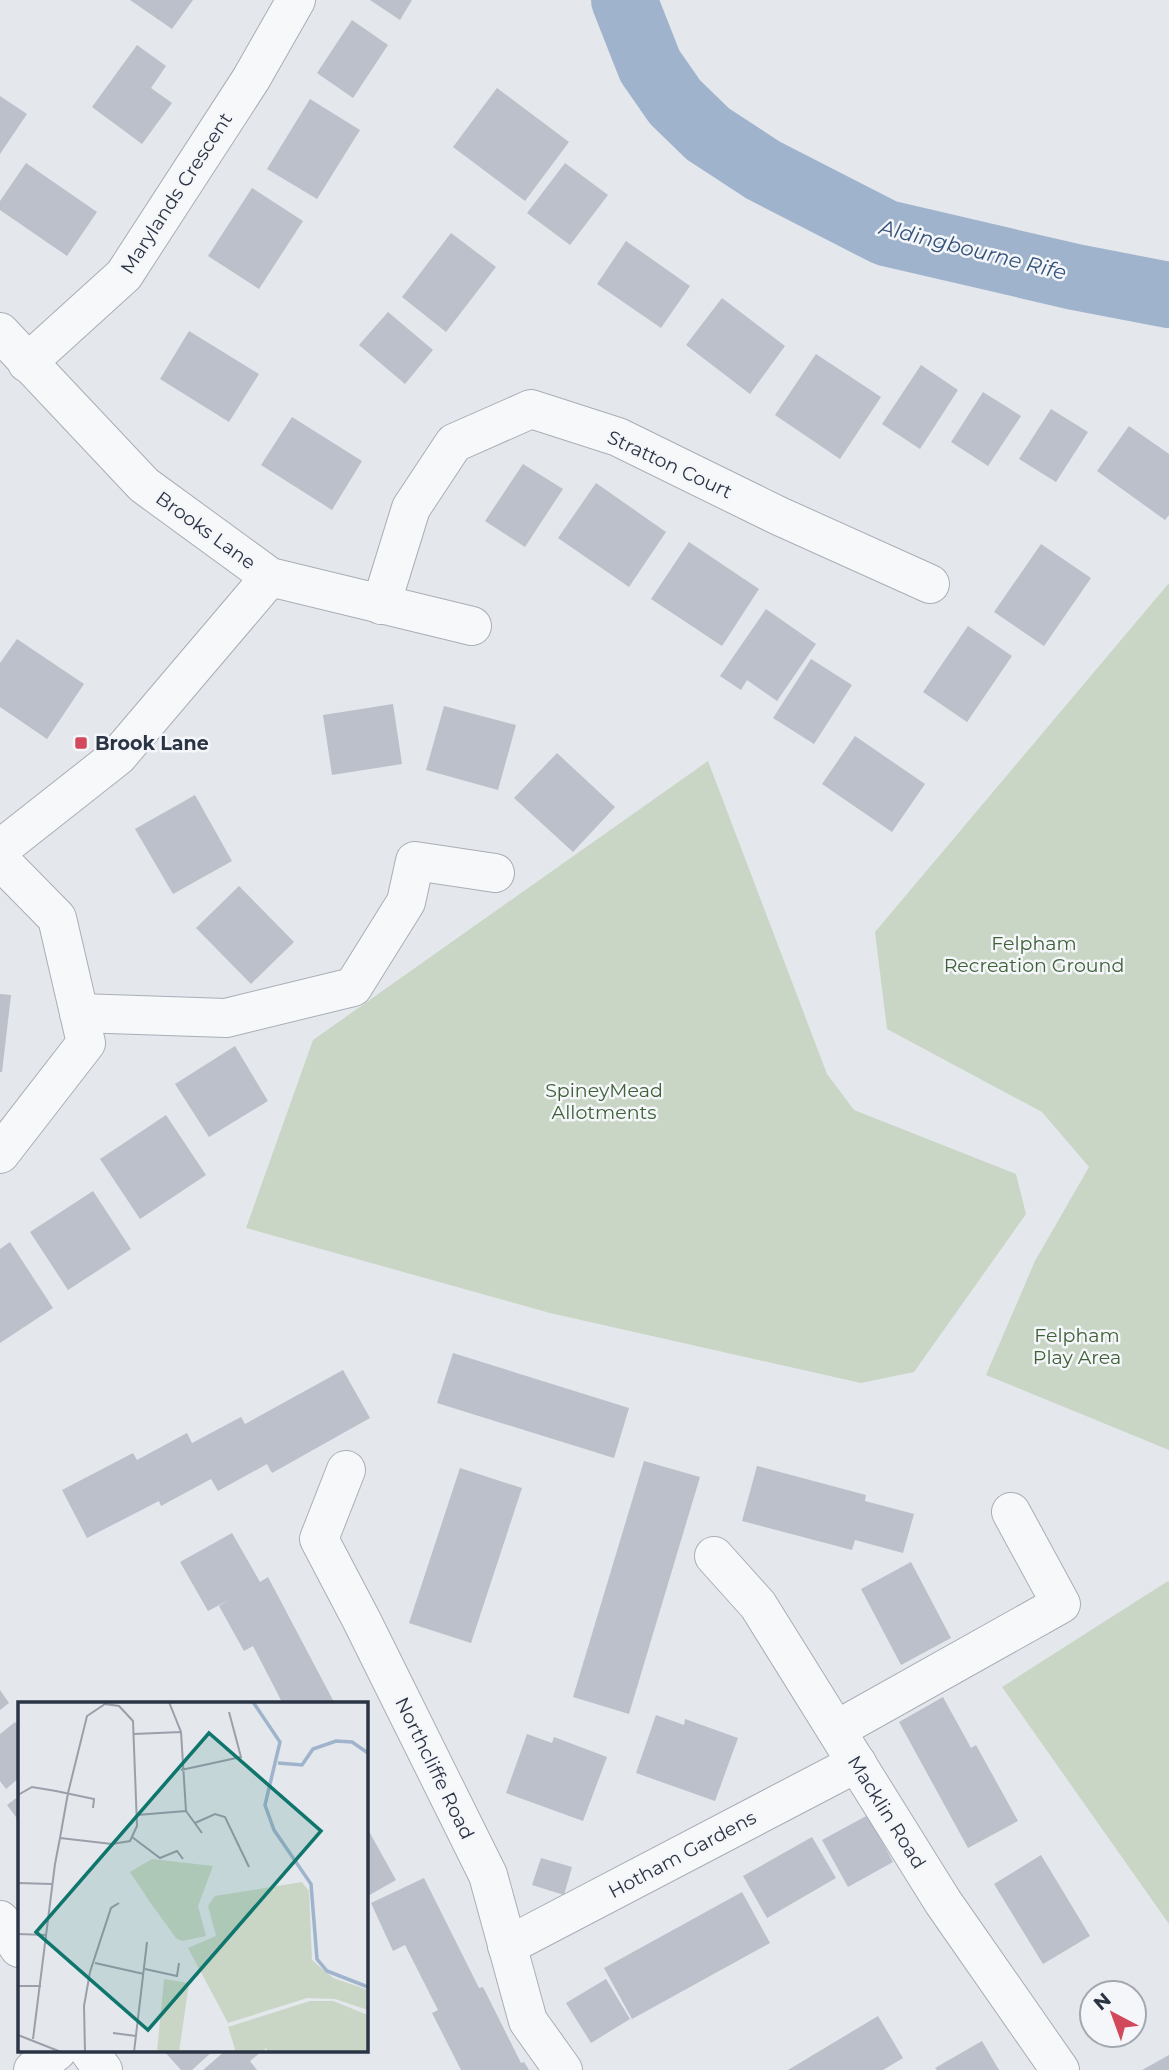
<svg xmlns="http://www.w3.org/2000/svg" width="1169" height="2070" font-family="Montserrat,sans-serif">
	<rect width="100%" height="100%" fill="#e4e7ec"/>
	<!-- green -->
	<g fill="#c9d6c5">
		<path d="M1169 583V1450L986 1375 1035 1261 1089 1167 1042 1112 887 1029 875 932Z"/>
		<path d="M708 761 827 1074 854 1110 1016 1174 1026 1214 914 1372 861 1383 550 1313 246 1228 313 1040Z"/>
		<path d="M1168 1581 1169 1583V1924L1002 1687Z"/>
	</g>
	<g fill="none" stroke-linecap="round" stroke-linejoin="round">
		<!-- river -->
		<path stroke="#9fb4cc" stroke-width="66" d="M624 0 650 66 675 102 708 134 763 170 886 233 1075 277 1169 295"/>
	</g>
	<!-- building -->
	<g fill="#bbc0ca">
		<path d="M130 0H193L172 29Z"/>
		<path d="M370 0H412L400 20Z"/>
		<path d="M352 20 388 45 353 98 317 73Z"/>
		<path d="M137 45 166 66 151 88 172 103 142 144 92 107Z"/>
		<path d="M497 88 569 142 525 201 453 147Z"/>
		<path d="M0 96 27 114 0 154Z"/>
		<path d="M310 99 360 130 317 199 267 169Z"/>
		<path d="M26 163 97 212 67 256 0 210V201Z"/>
		<path d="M565 163 608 195 570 245 527 213Z"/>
		<path d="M252 188 303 221 259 289 208 256Z"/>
		<path d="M451 233 496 267 446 332 402 297Z"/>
		<path d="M626 241 690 286 661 328 597 284Z"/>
		<path d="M722 298 785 346 750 394 686 345Z"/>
		<path d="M388 312 433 350 405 384 359 345Z"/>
		<path d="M189 331 259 374 229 422 160 379Z"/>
		<path d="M816 354 881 397 840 459 775 415Z"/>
		<path d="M921 365 958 390 920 449 882 424Z"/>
		<path d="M983 392 1021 416 988 466 951 442Z"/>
		<path d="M1051 409 1088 432 1056 482 1019 459Z"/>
		<path d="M292 417 362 461 332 510 261 465Z"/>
		<path d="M1129 426 1169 454V515L1165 520 1097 471Z"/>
		<path d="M523 464 563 489 525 547 485 521Z"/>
		<path d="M596 483 666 532 629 587 558 538Z"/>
		<path d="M689 542 759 589 722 646 651 599Z"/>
		<path d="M1041 544 1091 578 1044 646 994 612Z"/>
		<path d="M766 609 816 644 777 701 747 680 741 690 720 676Z"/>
		<path d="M968 626 1012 656 967 722 923 692Z"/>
		<path d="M17 639 84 684 47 739 0 707V663Z"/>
		<path d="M811 659 852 685 814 744 773 718Z"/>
		<path d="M393 704 402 764 332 775 323 715Z"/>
		<path d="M444 706 516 725 498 790 426 770Z"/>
		<path d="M855 736 925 784 892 832 822 784Z"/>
		<path d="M557 753 615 807 573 852 514 798Z"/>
		<path d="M195 795 232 861 173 894 135 829Z"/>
		<path d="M239 886 294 942 251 984 196 928Z"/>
		<path d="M0 994 11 995 2 1072H0Z"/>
		<path d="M235 1046 268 1101 209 1137 175 1084Z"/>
		<path d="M166 1115 206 1175 140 1219 100 1159Z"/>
		<path d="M93 1191 131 1249 68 1290 30 1232Z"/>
		<path d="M10 1242 53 1308 0 1343V1249Z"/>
		<path d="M453 1353 629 1408 614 1458 437 1403Z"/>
		<path d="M343 1370 370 1418 272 1473 267 1464 218 1491 211 1479 161 1506 159 1501 87 1538 62 1490 133 1453 137 1460 187 1433 192 1443 241 1417 245 1424Z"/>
		<path d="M644 1461 700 1477 629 1714 573 1697Z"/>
		<path d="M757 1466 866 1495 865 1501 914 1514 903 1553 855 1540 852 1550 742 1521Z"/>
		<path d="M460 1468 522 1488 471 1643 409 1623Z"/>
		<path d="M232 1533 260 1582 268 1577 335 1704H283L253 1646 244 1651 219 1606 229 1600 208 1611 180 1562Z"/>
		<path d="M911 1562 951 1638 901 1665 861 1589Z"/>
		<path d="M0 1690 9 1703 0 1710Z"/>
		<path d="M943 1697 971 1748 976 1745 1018 1821 968 1848 899 1722Z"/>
		<path d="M656 1715 684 1725 685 1719 738 1738 715 1801 636 1773Z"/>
		<path d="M15 1722 19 1727V1778L6 1789 0 1781V1734Z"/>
		<path d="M527 1734 552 1743 554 1737 607 1757 583 1821 506 1793Z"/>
		<path d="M19 1796V1821L7 1805Z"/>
		<path d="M868 1815 893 1862 848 1887 822 1840Z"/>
		<path d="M366 1826 396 1880 366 1897Z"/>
		<path d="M812 1837 836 1878 767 1918 743 1876Z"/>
		<path d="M1041 1855 1090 1936 1043 1964 994 1884Z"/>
		<path d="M541 1858 572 1867 564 1895 532 1885Z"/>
		<path d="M424 1878 479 1988 483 1987 521 2063 524 2062 529 2070H461L432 2013 438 2010 405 1945 393 1951 371 1903Z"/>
		<path d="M742 1892 770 1943 632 2019 604 1968Z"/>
		<path d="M606 1979 630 2019 591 2043 566 2003Z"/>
		<path d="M878 2016 903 2058 883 2070H788Z"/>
		<path d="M982 2041 999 2070H937L935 2068Z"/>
		<path d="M164 2051H213L192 2070H181Z"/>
		<path d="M225 2051H262L250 2061 257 2070H203Z"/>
		<path d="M1169 2055V2070H1142Z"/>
	</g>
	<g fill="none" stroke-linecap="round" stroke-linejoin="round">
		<!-- minor casing -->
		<g stroke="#a9aeb7" stroke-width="40">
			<g id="minor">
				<path d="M0 332 144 485 270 577 472 626"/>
				<path d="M27 363 124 275 251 79 296 0"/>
				<path d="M381 605 411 508 454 443 531 409 618 437 779 516 930 584"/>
				<path d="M0 849 118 756 270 577"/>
				<path d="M0 860 57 918 86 1043 0 1154"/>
				<path d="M79 1013 226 1018 353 987 406 902 415 861 495 873"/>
				<path d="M346 1470 319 1539 362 1621 488 1875 528 2021 563 2070"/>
				<path d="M714 1556 758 1605 943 1902 1060 2070"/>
				<path d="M836 1730 1061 1604 1011 1512"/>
				<path d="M0 1920 19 1948"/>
				<path d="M507 1946 857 1763"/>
				<path d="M89 2051 103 2070"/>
				<path d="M33 2070 57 2051"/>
			</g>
		</g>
		<!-- minor -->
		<use href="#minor" stroke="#f7f8fa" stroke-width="38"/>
	</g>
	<!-- markers -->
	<rect fill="#d1495b" stroke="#f4f6f9" stroke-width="2.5" x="74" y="736" width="14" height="14" rx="3.5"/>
	<g text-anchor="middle" stroke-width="5" stroke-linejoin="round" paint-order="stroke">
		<!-- street labels -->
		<g font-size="19" fill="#2b3445" stroke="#f4f6f9">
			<text transform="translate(176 193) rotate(-57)" y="7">Marylands Crescent</text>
			<text transform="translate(670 464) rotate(25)" y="7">Stratton Court</text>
			<text transform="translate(206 530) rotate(36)" y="7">Brooks Lane</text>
			<text transform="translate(435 1768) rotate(64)" y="7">Northcliffe Road</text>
			<text transform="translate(887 1812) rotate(58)" y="7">Macklin Road</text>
			<text transform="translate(682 1854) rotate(-28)" y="7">Hotham Gardens</text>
		</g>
		<!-- poi labels -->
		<g font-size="19" font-weight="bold" fill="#2b3445" stroke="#f4f6f9" text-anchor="start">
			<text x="95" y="750">Brook Lane</text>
		</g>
		<!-- park labels -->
		<g font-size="19" fill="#3f6138" stroke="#f4f6f9">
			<text x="1034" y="950">Felpham<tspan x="1034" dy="22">Recreation Ground</tspan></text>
			<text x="604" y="1097">SpineyMead<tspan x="604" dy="22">Allotments</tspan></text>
			<text x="1077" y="1342">Felpham<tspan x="1077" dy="22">Play Area</tspan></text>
		</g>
		<!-- water labels -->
		<g font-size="21" font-style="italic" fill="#34527a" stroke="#f4f6f9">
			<text transform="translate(973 250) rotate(14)" y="7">Aldingbourne Rife</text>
		</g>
	</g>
	<!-- overview -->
	<g transform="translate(18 1702)">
		<rect width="350" height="350" fill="#e4e7ec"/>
		<path d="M134 157 195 164 180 204 188 234 164 239 158 236 134 203 112 170ZM284 180 291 189 294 258 315 276 350 288V308L317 297 289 296 210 321 170 246 198 234 190 204 197 194ZM146 277 171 281 161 350H139ZM292 299H315L350 313V350H250L248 346 244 350H218L210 325Z" fill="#c9d6c5"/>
		<path fill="none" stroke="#9fb4cc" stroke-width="3.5" d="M235 0 262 40 247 103 256 128 293 182 299 257 309 269 350 285M260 61 284 63 295 47 318 39 334 40 350 51"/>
		<path fill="none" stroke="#9a9fa9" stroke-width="2" d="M151 0 163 30 168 109 184 131M116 32 163 30M163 68 223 55 211 10M0 93 14 85 38 89 76 97 75 106M119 113 168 109M177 121 197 112 207 115 231 165M114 135 142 156 159 149 165 157M0 181 34 182M0 232 28 233M77 261 126 272M127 267 159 274 161 261M0 284H23M95 331 118 334M0 333 43 350M15 337 37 162 42 136 50 91 69 14 87 2 101 4 115 19 119 124 112 139 94 142 42 136M67 350 66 304 72 270 93 206 101 201M116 350 129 240"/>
		<path fill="#0f766e" fill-opacity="0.15" stroke="#0f766e" stroke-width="3.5" d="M191 31 303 129 130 328 18 230Z"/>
		<rect width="350" height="350" fill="none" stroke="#2b3445" stroke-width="3.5"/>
	</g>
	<!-- north arrow -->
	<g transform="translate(1113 2014) rotate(319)"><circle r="33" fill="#f4f6f9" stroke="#a4a8b1" stroke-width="2"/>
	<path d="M0-5L12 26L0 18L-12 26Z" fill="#d1495b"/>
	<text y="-10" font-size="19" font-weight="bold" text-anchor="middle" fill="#2b3445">N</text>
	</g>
</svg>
